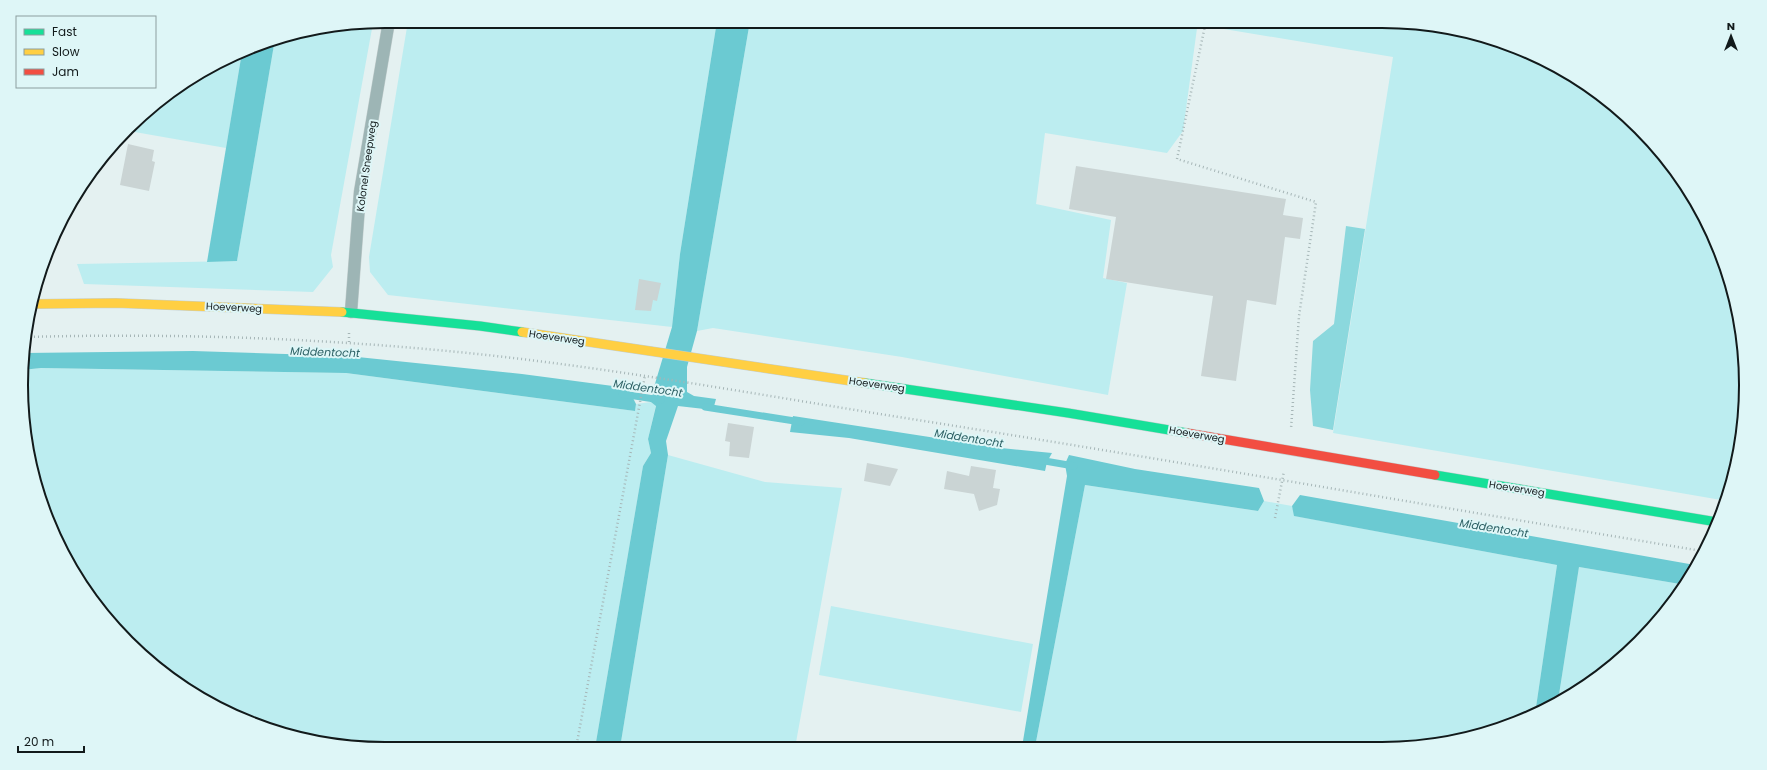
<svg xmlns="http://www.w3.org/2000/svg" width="1767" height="770" font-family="Poppins,sans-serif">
	<rect width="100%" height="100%" fill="#e4f1f1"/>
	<!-- green -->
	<g fill="#bcedf0">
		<path d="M408 21H717L680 254 672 327 388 295 370 272 369 257Z"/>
		<path d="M750 21H1198L1183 131 1167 153 1045 133 1036 204 1111 220 1103 278 1127 283 1108 395 902 357 713 328 697 331Z"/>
		<path d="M1213 21H1382L1499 40 1564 70 1622 111 1671 164 1709 224 1734 291 1745 361 1743 433 1727 501 1333 433 1393 57 1212 27Z"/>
		<path d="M373 23 331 255 333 267 313 292 84 284 77 264 237 261 275 39Z"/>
		<path d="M242 52 226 148 129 131 145 111 203 70Z"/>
		<path d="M41 368 346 373 635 411 636 404 651 402 656 405 648 439 651 453 643 466 595 748 385 749 268 730 203 700 145 659 70 567 28 456 21 385 22 370Z"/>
		<path d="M668 455 765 482 842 488 795 748H620Z"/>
		<path d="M1085 485 1258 511 1264 501 1292 506 1295 516 1557 565 1535 714 1430 746 1035 747Z"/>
		<path d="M1579 567 1686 585 1622 659 1558 701Z"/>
		<path d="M831 606 1033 644 1021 712 819 675Z"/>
	</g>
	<!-- forest -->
	<path fill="#8bd8dd" d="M1346 226 1365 229 1333 430 1313 426 1310 390 1313 341 1334 324Z"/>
	<!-- water -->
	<g fill="#6bcad2">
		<path d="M717 21H750L697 331 687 367V392L694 396 716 399 713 410 678 406 666 441 668 455 620 748H595L643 466 651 453 648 439 656 406 651 402 654 387 672 327 680 254Z"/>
		<path d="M275 39 237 261 207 262 242 52 268 40Z"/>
		<path d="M193 351 348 356 522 374 628 388 636 404 635 411 346 373 41 368 22 370 24 353Z"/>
		<path d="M793 416 1001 448 1052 453 1047 462 1045 471 849 438 790 432Z"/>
		<path d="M1069 455 1135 469 1259 488 1264 501 1258 511 1085 485 1035 747H1022L1067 476 1065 464Z"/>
		<path d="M1300 495 1695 565 1686 585 1579 567 1558 701 1543 712 1535 714 1557 565 1294 516 1292 506Z"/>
	</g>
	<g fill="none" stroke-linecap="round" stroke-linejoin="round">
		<!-- stream -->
		<g stroke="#6bcad2" stroke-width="7">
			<path d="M622 394 661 400"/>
			<path d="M705 407 801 422"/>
			<path d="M1039 460 1074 466"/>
		</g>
	</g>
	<!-- building -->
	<g fill="#cad4d4">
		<path d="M128 144 154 150 152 161 155 162 149 191 120 185Z"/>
		<path d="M1076 166 1286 199 1283 215 1303 218 1300 239 1285 237 1276 305 1247 300 1236 381 1201 376 1213 296 1106 279 1116 217 1069 209Z"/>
		<path d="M639 279 661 283 657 301 653 300 651 311 635 310Z"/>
		<path d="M728 423 754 427 749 458 729 456 730 442 725 441Z"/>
		<path d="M867 463 898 469 890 486 864 481Z"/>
		<path d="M971 466 996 470 993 488 1000 489 997 505 979 511 974 494 944 489 947 471 969 476Z"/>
	</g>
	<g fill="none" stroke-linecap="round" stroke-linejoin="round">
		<!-- lane casing -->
		<g stroke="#c3cece" stroke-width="13">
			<path id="lane" d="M351 312 360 192 389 21"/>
		</g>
		<!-- fast casing -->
		<g stroke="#c3cece" stroke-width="10">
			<g id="fast">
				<path d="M342 312 480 326 522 332"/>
				<path d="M865 383 1068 413 1187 433"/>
				<path d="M1435 475 1717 522"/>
			</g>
		</g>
		<!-- slow casing -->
		<g stroke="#c3cece" stroke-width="10">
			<g id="slow">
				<path d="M32 304 116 303 342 312"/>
				<path d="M522 332 865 383"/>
			</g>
		</g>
		<!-- jam casing -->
		<g stroke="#c3cece" stroke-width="10">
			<path id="jam" d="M1187 433 1435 475"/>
		</g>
		<!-- path -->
		<g stroke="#a6b6b7" stroke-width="2.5" stroke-dasharray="1 3" stroke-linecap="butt">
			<path d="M1206 21 1177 159 1316 202 1299 316 1291 429"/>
			<path d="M26 337C173 333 321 338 468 353 614 368 760 395 905 418 1171 460 1437 507 1702 551"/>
			<path d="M349 342V333"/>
			<path d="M1275 518 1284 471"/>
			<path d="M576 748 645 375"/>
		</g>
		<!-- lane -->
		<use href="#lane" stroke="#9db5b5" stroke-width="12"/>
		<!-- fast -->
		<use href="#fast" stroke="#16e098" stroke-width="9"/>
		<!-- slow -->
		<use href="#slow" stroke="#ffcf43" stroke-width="9"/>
		<!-- jam -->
		<use href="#jam" stroke="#f24e42" stroke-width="9"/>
	</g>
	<g text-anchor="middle" stroke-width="4" stroke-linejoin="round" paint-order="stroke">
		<!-- street labels -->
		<g font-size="10" fill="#121a1b" stroke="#def6f7">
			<text transform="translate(366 166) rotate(-82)" y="4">Kolonel Sneepweg</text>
			<text transform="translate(234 307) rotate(3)" y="4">Hoeverweg</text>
			<text transform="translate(557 337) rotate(8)" y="4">Hoeverweg</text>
			<text transform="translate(877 384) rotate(8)" y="4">Hoeverweg</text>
			<text transform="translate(1197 434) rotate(10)" y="4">Hoeverweg</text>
			<text transform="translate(1517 488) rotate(9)" y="4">Hoeverweg</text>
		</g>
		<!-- water labels -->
		<g font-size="11" font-style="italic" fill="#2d6165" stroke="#def6f7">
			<text transform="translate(325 352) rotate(2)" y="4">Middentocht</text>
			<text transform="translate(648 388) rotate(8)" y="4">Middentocht</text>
			<text transform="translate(969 438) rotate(9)" y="4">Middentocht</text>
			<text transform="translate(1494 528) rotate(9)" y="4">Middentocht</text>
		</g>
	</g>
	<!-- crop -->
	<path d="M0 0H1767V770H0ZM385 28H1382A357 357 0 0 1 1739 385V385A357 357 0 0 1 1382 742H385A357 357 0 0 1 28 385V385A357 357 0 0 1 385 28Z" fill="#def6f7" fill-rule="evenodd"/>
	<path fill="none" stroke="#121a1b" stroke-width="2" d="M385 28H1382A357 357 0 0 1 1739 385V385A357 357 0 0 1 1382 742H385A357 357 0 0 1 28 385V385A357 357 0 0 1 385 28Z"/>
	<!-- legend -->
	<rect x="16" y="16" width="140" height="72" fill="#def6f7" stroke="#8c9e9f"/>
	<rect x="24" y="29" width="20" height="6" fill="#16e098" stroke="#8c9e9f"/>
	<text x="52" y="36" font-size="12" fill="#121a1b">Fast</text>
	<rect x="24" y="49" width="20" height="6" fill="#ffcf43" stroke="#8c9e9f"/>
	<text x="52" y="56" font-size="12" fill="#121a1b">Slow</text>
	<rect x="24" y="69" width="20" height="6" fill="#f24e42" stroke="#8c9e9f"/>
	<text x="52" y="76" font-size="12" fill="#121a1b">Jam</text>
	<!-- north arrow -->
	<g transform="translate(1731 36)" stroke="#def6f7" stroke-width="3" paint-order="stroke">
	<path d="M0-3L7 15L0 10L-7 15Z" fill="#121a1b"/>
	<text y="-6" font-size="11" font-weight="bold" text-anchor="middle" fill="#121a1b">N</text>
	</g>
	<!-- scale -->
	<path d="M18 746v6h66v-6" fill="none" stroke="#121a1b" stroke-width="2"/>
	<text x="24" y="746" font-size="12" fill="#121a1b" stroke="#def6f7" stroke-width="3" paint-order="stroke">20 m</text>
</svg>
